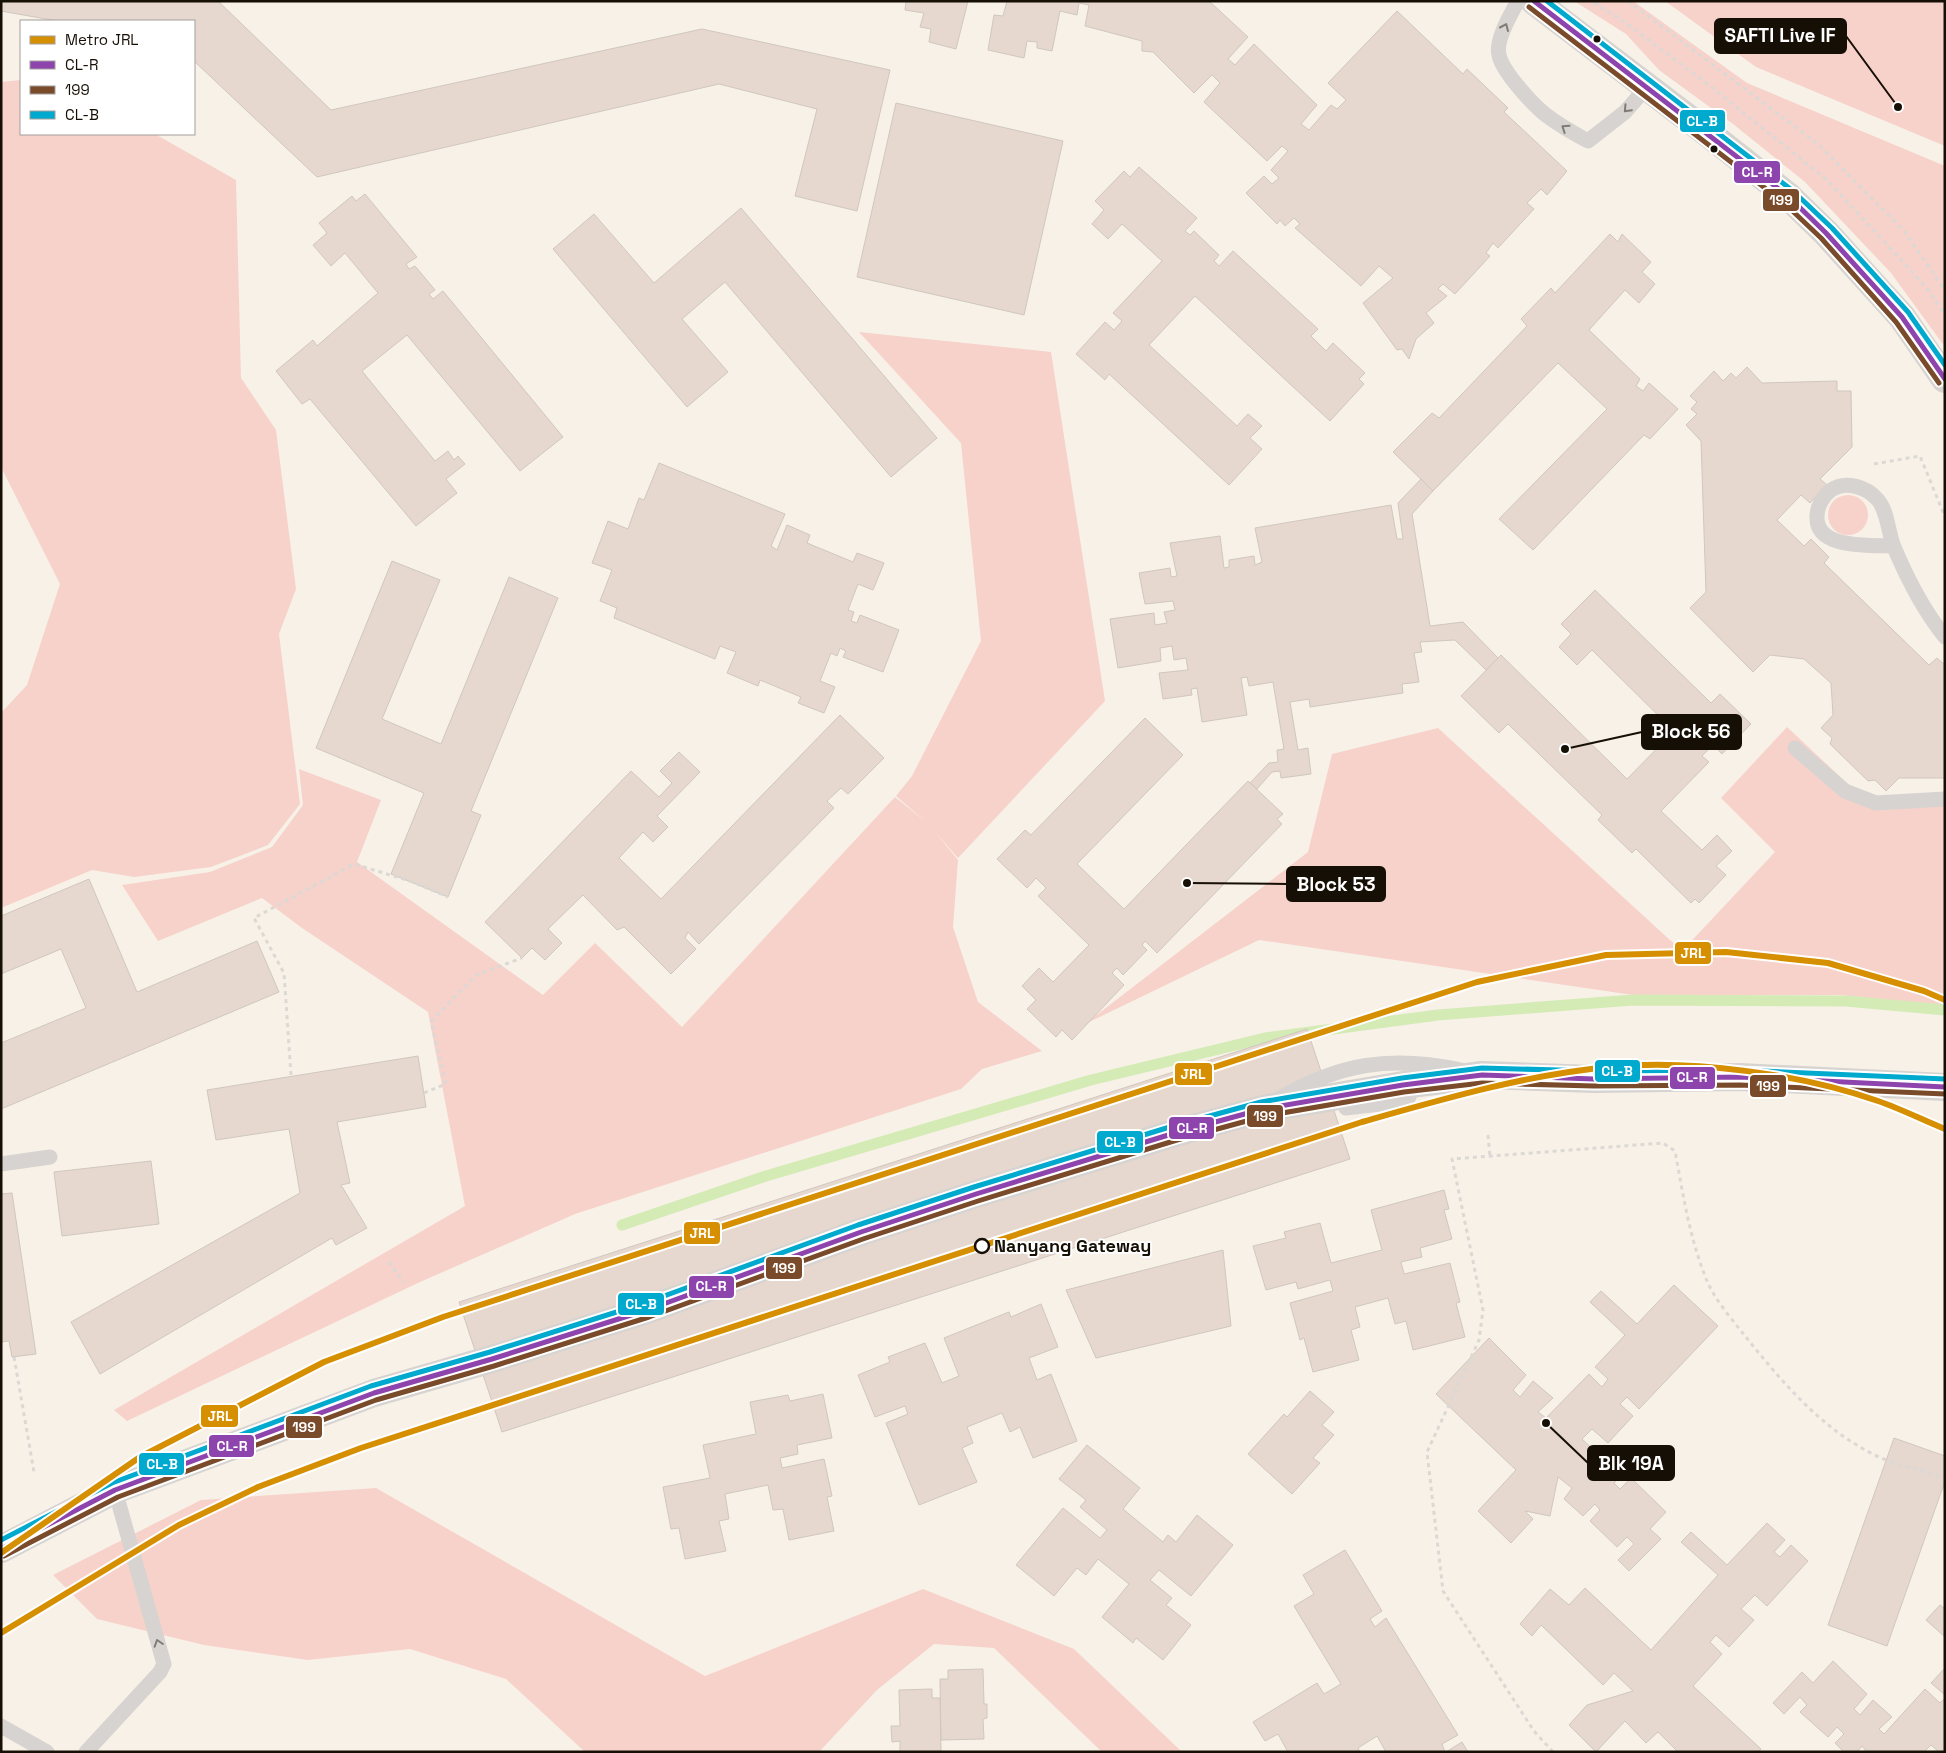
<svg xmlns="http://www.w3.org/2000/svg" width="1946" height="1753" font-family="'Space Grotesk',sans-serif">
	<rect width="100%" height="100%" fill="#f8f1e7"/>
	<!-- green -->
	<g fill="#f7d2ca">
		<path d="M1574 1H1633L1747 83 1945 166V347L1891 273 1805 182 1733 124 1659 70 1626 34Z"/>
		<path d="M1665 1H1945V146L1756 67Z"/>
		<path d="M21 80V134H155L236 180 241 378 276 430 296 589 279 634 300 804 268 845 211 867 134 877 92 870 1 908V713L27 685 60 584 1 467V82Z"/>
		<path d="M859 332 1051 352 1105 701 958 858 935 832 958 860 953 927 978 1002 1042 1051 982 1069 961 1089 575 1214 420 1282 127 1421 114 1410 465 1206 428 1012 302 928 262 898 158 941 122 885 210 872 272 847 303 805 299 769 381 800 357 862 543 995 595 943 682 1027 895 797 926 822 896 796 912 776 981 641 961 443Z"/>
		<circle cx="1848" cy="515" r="20"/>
		<path d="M1787 727 1866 801 1945 805V1006L1841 995H1633L1259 940 1085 1024 1308 852 1332 754 1438 728 1682 951 1775 852 1721 798Z"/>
		<path d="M376 1488 705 1676 923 1589 1074 1649 1182 1752H1102L994 1648 934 1644 877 1690 819 1752H585L506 1679 410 1649 308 1660 204 1645 97 1619 53 1575 201 1500Z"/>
	</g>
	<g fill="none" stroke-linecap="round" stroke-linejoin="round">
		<!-- stream -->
		<path stroke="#d4ebb6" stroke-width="11" d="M622 1225 766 1176 1091 1080 1265 1038 1438 1015 1633 1000 1846 1001 1945 1010"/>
	</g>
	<!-- building -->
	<g fill="#e6d8ce" stroke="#d0c7be">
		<path d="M1 1H218L331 110 702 29 890 70 857 211 795 196 817 109 719 84 317 177 194 61V21H57L1 11Z"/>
		<path d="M906 1H968L956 49 929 42 931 29 920 27 924 13 905 10Z"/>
		<path d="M1007 1H1209L1248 37 1228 59 1235 65 1254 44 1317 105 1301 124 1309 130 1331 105 1337 109 1346 100 1328 83 1397 11 1463 74 1467 69 1508 108 1504 112 1567 171 1547 195 1541 189 1527 203 1534 209 1498 248 1493 243 1486 253 1490 256 1455 294 1443 284 1438 289 1447 296 1426 313 1434 323 1416 339 1409 359 1402 349 1397 350 1363 303 1393 278 1379 266 1361 286 1295 228 1300 224 1294 218 1285 226 1280 220 1277 224 1246 193 1264 176 1272 184 1279 178 1271 170 1288 151 1282 146 1267 161 1204 102 1220 83 1212 75 1194 93 1153 52 1142 51V41L1085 26 1089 5 1079 3 1077 15 1060 11 1052 51 1037 48V42L1027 41 1024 58 988 50 994 15 1003 16Z"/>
		<path d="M896 103 1063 141 1024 315 857 277Z"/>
		<path d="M1139 167 1197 218 1185 231 1190 235 1194 231 1219 255 1214 261 1219 266 1233 251 1318 329 1311 336 1326 351 1333 343 1365 373 1359 379 1364 384 1330 421 1195 296 1149 345 1237 426 1248 414 1262 426 1250 438 1262 449 1229 485 1109 374 1105 380 1076 354 1105 322 1114 330 1122 321 1113 313 1162 261 1122 224 1108 239 1092 224 1104 210 1095 201 1124 171 1130 177Z"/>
		<path d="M365 194 417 257 406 264 409 269 415 266 435 290 429 294 433 299 443 291 563 437 520 471 407 335 362 371 435 461 448 451 454 460 458 456 465 464 446 479 457 493 416 526 310 399 302 404 276 371 313 340 317 346 378 293 345 253 331 266 313 245 327 233 319 223 352 196 356 201Z"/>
		<path d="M741 208 937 438 891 477 725 282 682 319 728 372 687 407 553 249 594 214 654 283Z"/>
		<path d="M1610 234 1618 242 1622 234 1651 262 1642 272 1655 284 1639 303 1625 290 1589 330 1640 379 1636 386 1643 391 1649 383 1678 409 1650 439 1644 435 1533 550 1499 519 1607 409 1558 363 1433 491 1393 452 1432 413 1439 418 1527 326 1521 319 1551 288 1555 293Z"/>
		<path d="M1747 367 1762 383 1837 381V391H1851L1852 447 1820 479 1827 485 1810 503 1801 495 1777 520 1804 546 1811 539 1829 557 1824 563 1929 665 1937 658 1945 665V778H1899L1886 791 1875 780 1868 781 1830 744 1832 738 1821 728 1833 715 1831 683 1804 659 1770 655 1753 672 1690 608 1706 592 1701 441 1686 425 1697 414 1691 409 1697 402 1690 396 1714 371 1723 381 1731 373 1736 378Z"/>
		<path d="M659 463 785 514 771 546 777 550 787 525 810 535 807 543 853 562 857 553 884 563 873 590 858 584 848 610 854 612 851 621 857 623 860 615 899 630 883 672 843 657 846 651 840 648 837 656 831 653 820 681 835 687 824 713 798 703 801 697 760 680 758 686 727 673 736 652 720 646 715 659 614 618 617 608 600 601 612 570 592 563 608 521 628 529 639 498 644 500Z"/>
		<path d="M1421 479 1433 491 1412 514 1430 626 1463 622 1498 658 1486 670 1455 640 1420 642 1422 652 1414 653 1419 682 1402 684 1403 693 1310 707 1309 699 1290 702 1298 750 1308 748 1311 774 1281 778 1280 771 1272 772 1257 789 1250 783 1269 763 1278 762 1277 750 1284 749 1273 682 1249 686 1247 677 1241 678 1247 715 1202 722 1197 688 1191 689 1192 695 1163 699 1159 673 1188 670 1186 658 1174 660 1172 646 1160 648 1161 661 1118 668 1110 619 1154 613 1155 625 1167 623 1164 612 1175 610 1173 601 1145 604 1139 573 1170 568 1171 577 1177 576 1170 543 1220 536 1224 568 1229 567V560L1254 556 1255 565 1262 562 1255 528 1391 505 1397 539H1403L1398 503Z"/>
		<path d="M392 561 440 580 382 719 441 744 509 577 558 598 471 811 481 815 448 897 391 874 424 793 316 748Z"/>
		<path d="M1595 590 1711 703 1720 694 1751 724 1722 754 1713 745 1702 756 1709 762 1661 811 1702 850 1717 835 1732 851 1716 866 1726 875 1699 903 1695 899 1691 903 1636 849 1632 853 1598 820 1602 815 1508 724 1499 733 1461 696 1501 655 1627 779 1674 731 1592 650 1577 665 1559 647 1571 634 1561 624Z"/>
		<path d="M840 715 884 758 848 794 841 788 827 801 834 808 699 944 688 932 685 938 696 949 671 974 624 927 617 930 583 895 548 929 562 943 545 960 532 948 522 958 485 922 631 771 659 797 672 783 660 771 679 752 700 772 657 816 668 827 653 842 643 832 619 858 661 899Z"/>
		<path d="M1145 718 1183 755 1077 864 1124 909 1248 781 1283 814 1277 819 1282 824 1157 953 1145 941 1142 945 1147 950 1123 975 1117 968 1112 973 1124 985 1072 1040 1062 1030 1056 1037 1027 1009 1036 1000 1022 986 1039 968 1053 982 1089 945 1038 896 1046 888 1036 878 1027 888 997 859 1025 830 1031 835Z"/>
		<path d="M89 879 137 992 257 941 279 992 1 1109V1043L86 1008 61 949 1 974V916Z"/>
		<path d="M1307 1029 1350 1159 502 1432 459 1302Z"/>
		<path d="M418 1056 426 1107 337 1122 350 1183 341 1185 367 1228 336 1245 332 1238 100 1374 71 1322 300 1193 289 1129 216 1140 207 1090Z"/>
		<path d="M151 1161 159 1224 62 1236 54 1172Z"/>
		<path d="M1444 1190 1449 1209 1444 1210 1452 1239 1420 1248 1422 1257 1401 1262 1404 1274 1450 1263 1460 1302 1456 1303 1465 1337 1413 1350 1406 1321 1395 1324 1388 1298 1355 1307 1360 1327 1351 1330 1359 1360 1313 1372 1304 1338 1300 1340 1290 1303 1333 1291 1330 1280 1298 1289 1296 1282 1266 1290 1253 1246 1286 1238 1284 1232 1320 1223 1331 1263 1382 1250 1371 1210Z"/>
		<path d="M12 1193 36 1354 12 1357 9 1341 1 1342V1194Z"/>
		<path d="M1223 1250 1231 1326 1096 1358 1066 1290Z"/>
		<path d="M1674 1285 1718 1326 1639 1409 1627 1397 1620 1404 1633 1416 1608 1443 1592 1429 1582 1439 1599 1455 1593 1462 1597 1465 1606 1454 1624 1472 1614 1483 1620 1489 1631 1478 1666 1512 1650 1529 1661 1539 1629 1571 1618 1560 1634 1544 1627 1537 1617 1547 1590 1521 1600 1510 1595 1504 1583 1516 1564 1499 1572 1488 1558 1477 1550 1516 1525 1511 1533 1519 1511 1543 1478 1511 1516 1470 1436 1394 1489 1338 1526 1375 1513 1390 1520 1397 1533 1381 1553 1398 1538 1412 1546 1418 1589 1374 1602 1387 1608 1379 1595 1367 1625 1335 1590 1302 1601 1291 1637 1324Z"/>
		<path d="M1041 1304 1058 1347 1029 1358 1037 1380 1051 1374 1077 1441 1033 1458 1020 1427 1010 1432 1002 1413 967 1427 973 1443 962 1448 977 1482 919 1505 886 1423 908 1414 905 1406 875 1417 858 1375 890 1362 888 1357 925 1343 942 1383 959 1376 944 1338 1009 1312 1011 1317Z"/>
		<path d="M1310 1391 1334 1412 1322 1425 1334 1435 1313 1458 1320 1463 1292 1494 1248 1454 1284 1414 1287 1417Z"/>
		<path d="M823 1394 832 1438 797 1445 798 1454 780 1458 782 1468 824 1459 832 1496 827 1497 834 1531 789 1540 783 1509 773 1510 768 1485 725 1494 729 1519 719 1521 726 1551 685 1559 679 1528 671 1529 663 1487 710 1478 703 1445 756 1434 750 1402 788 1395 790 1401Z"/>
		<path d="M1894 1438 1945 1456V1481L1887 1646 1828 1625Z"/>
		<path d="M1087 1445 1140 1488 1123 1509 1163 1542 1168 1535 1176 1542 1197 1515 1233 1545 1191 1596 1159 1570 1150 1580 1172 1598 1166 1605 1191 1625 1163 1660 1136 1638 1133 1643 1102 1617 1129 1584 1098 1559 1086 1575 1077 1568 1054 1596 1016 1565 1063 1508 1100 1538 1107 1530 1080 1507 1086 1500 1059 1479Z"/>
		<path d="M1767 1523 1785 1540 1774 1552 1780 1557 1791 1545 1808 1561 1767 1606 1755 1595 1741 1609 1754 1620 1729 1647 1716 1635 1710 1642 1722 1654 1693 1686 1761 1749 1758 1752H1678L1658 1732 1646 1743 1625 1721 1596 1752 1569 1725 1587 1705 1633 1691 1614 1673 1603 1685 1541 1625 1532 1636 1520 1624 1550 1589 1569 1605 1585 1588 1651 1650 1718 1575 1681 1542 1691 1532 1727 1565Z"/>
		<path d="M1345 1550 1382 1611 1370 1619 1375 1627 1386 1618 1458 1735 1442 1744 1445 1752H1386L1377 1736 1358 1748 1360 1752H1288L1278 1734 1265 1741 1253 1722 1317 1683 1324 1694 1341 1684 1294 1606 1314 1594 1303 1575Z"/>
		<path d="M1940 1605 1945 1609V1637L1926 1620Z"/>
		<path d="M1833 1661 1867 1694 1854 1709 1860 1715 1873 1700 1892 1717 1879 1729 1884 1734 1925 1689 1940 1703 1945 1698V1752H1939L1931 1745 1924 1752H1867L1862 1746 1857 1752H1844L1835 1743 1844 1734 1837 1727 1828 1737 1800 1712 1807 1705 1800 1697 1784 1714 1773 1703 1802 1672 1813 1683Z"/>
		<path d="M1945 1668V1695L1931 1683Z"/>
		<path d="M983 1669 984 1704H987V1718L983 1719 984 1739 941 1740 940 1679H948V1670Z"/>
		<path d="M932 1689V1698H940L941 1752H900V1741L892 1742 891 1726H900L899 1690Z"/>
		<path d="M1462 1742 1468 1752H1446Z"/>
	</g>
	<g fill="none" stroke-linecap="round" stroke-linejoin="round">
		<!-- path -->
		<g stroke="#dbd8d5" stroke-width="3" stroke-dasharray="4 4" stroke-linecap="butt">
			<path d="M1628 1 1818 144 1905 232 1945 291"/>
			<path d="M1594 3 1619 18 1709 85 1827 180 1926 287 1945 315"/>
			<path d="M1874 464 1920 456 1945 517"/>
			<path d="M291 1075 284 973 254 918 354 864 410 881 448 897"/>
			<path d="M424 1093 446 1084 431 1021 476 975 522 958"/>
			<path d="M1488 1135 1490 1157"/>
			<path d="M389 1262 404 1283"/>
			<path d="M14 1357 34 1472"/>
			<path d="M1553 1752 1534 1731 1443 1591 1427 1452 1479 1340 1483 1310 1452 1159 1663 1143 1675 1151C1683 1194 1689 1235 1705 1276 1713 1298 1731 1318 1745 1336 1783 1383 1823 1431 1879 1457 1899 1466 1924 1471 1945 1477"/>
		</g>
		<!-- lane -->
		<g stroke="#d6d3d0" stroke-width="15">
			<path d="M1518 1C1511 14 1495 40 1499 55 1502 71 1532 104 1546 115 1559 125 1573 133 1588 141L1625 112 1646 88"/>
			<path d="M1893 546C1872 545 1815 550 1817 516 1817 506 1824 495 1831 490 1846 480 1867 487 1878 500 1888 512 1888 533 1894 547 1907 578 1924 611 1945 637"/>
			<path d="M1795 748 1845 791 1876 803 1945 799"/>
			<path d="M1277 1100C1339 1063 1391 1055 1461 1070"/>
			<path d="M1346 1108 1380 1104 1409 1097"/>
			<path d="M1 1164 50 1157"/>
			<path d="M1 1726 47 1752"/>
			<path d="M86 1752 160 1672 164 1664 115 1490"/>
		</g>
		<!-- street -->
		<g stroke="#d6d3d0" stroke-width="28">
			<path d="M1534 1 1709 134 1788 196 1826 233 1902 317 1945 379"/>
			<path d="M1 1549 115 1490 374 1393 492 1359 647 1310 861 1232 976 1194 1175 1133 1263 1109 1403 1085 1482 1075 1594 1079 1740 1077 1945 1087"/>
		</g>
		<!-- bus-1 casing -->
		<g stroke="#fff" stroke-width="9">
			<g id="bus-1">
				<path d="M1534 1 1788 196 1826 233 1902 317 1945 379"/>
				<path d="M1 1549 115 1490 374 1393 492 1359 647 1310 861 1232 976 1194 1175 1133 1263 1109 1403 1085 1482 1075 1594 1079 1740 1077 1945 1087"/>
			</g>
		</g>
		<!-- bus-2 casing -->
		<g stroke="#fff" stroke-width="9">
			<g id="bus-2">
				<path d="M1529 7 1783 202 1821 238 1896 322 1939 383"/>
				<path d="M4 1556 118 1497 376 1400 494 1366 649 1317 863 1239 978 1201 1177 1140 1265 1116 1404 1092 1482 1083 1594 1086 1740 1085 1945 1094"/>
			</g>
		</g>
		<!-- bus-3 casing -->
		<g stroke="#fff" stroke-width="9">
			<g id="bus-3">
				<path d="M1547 1 1793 191 1832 228 1908 312 1945 365"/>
				<path d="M1 1540 112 1483 371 1386 490 1352 645 1303 858 1225 974 1187 1173 1126 1261 1102 1402 1078 1482 1068 1594 1071 1740 1070 1945 1079"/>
			</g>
		</g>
		<!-- bus-1 -->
		<use href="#bus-1" stroke="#8e44ad" stroke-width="5"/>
		<!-- bus-2 -->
		<use href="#bus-2" stroke="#7a4b2a" stroke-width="5"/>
		<!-- bus-3 -->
		<use href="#bus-3" stroke="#00a9ce" stroke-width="5"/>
		<!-- metro-1 casing -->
		<g stroke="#fff" stroke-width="10">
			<g id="metro-1">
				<path d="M1 1553 140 1457 324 1362 443 1317 1477 982 1606 955 1726 952 1828 963 1924 991 1945 1000"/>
				<path d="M1 1633 179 1525 258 1487 361 1448 1362 1122C1443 1099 1525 1075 1609 1067 1692 1059 1800 1074 1878 1101 1901 1109 1923 1120 1945 1129"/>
			</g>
		</g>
		<!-- metro-1 -->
		<use href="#metro-1" stroke="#d58f01" stroke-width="6"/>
	</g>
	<!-- one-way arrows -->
	<defs><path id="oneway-chevron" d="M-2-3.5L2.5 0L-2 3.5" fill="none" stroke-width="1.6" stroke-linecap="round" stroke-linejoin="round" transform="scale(1.25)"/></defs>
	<g stroke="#807b75">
		<use href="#oneway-chevron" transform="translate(1505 27) rotate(-66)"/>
		<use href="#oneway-chevron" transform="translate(1627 109) rotate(133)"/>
		<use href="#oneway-chevron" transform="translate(1565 128) rotate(-146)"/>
		<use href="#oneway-chevron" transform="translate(158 1643) rotate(-108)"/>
	</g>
	<!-- markers -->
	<g fill="#160f05" stroke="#fff" stroke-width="2">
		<circle cx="1597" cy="39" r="4.5"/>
		<circle cx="1714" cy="149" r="4.5"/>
	</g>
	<circle fill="#fff" stroke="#160f05" stroke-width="2.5" cx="982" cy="1246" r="7"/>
	<g text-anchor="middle" stroke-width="4" stroke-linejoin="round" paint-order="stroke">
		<!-- stop labels -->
		<g font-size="18" font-weight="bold" fill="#160f05" stroke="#fff" text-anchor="start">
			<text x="994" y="1252">Nanyang Gateway</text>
		</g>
	</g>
	<!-- callouts -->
	<path fill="none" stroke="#160f05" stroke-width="2" d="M1898 107L1846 36M1565 749L1642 732M1187 883L1287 884M1546 1423L1588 1463"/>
	<g fill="#160f05" stroke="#fff" stroke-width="2">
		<circle cx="1898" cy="107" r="5"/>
		<circle cx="1565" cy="749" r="5"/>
		<circle cx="1187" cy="883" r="5"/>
		<circle cx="1546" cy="1423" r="5"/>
	</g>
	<g fill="#160f05" stroke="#160f05" stroke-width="2">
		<rect x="1715" y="19" width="131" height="34" rx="5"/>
		<rect x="1642" y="715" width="99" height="34" rx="5"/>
		<rect x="1287" y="867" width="98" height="34" rx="5"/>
		<rect x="1588" y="1446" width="86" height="34" rx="5"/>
	</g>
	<g font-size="19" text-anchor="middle" font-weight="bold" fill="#fff">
		<text x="1780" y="42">SAFTI Live IF</text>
		<text x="1691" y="738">Block 56</text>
		<text x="1336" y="891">Block 53</text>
		<text x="1631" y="1470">Blk 19A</text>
	</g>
	<g stroke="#fff" stroke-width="2">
		<rect x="1679" y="109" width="47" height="24" rx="5" fill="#00a9ce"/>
		<rect x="1733" y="160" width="48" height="24" rx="5" fill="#8e44ad"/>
		<rect x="1762" y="188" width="38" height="24" rx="5" fill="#7a4b2a"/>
		<rect x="1674" y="941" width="38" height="24" rx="5" fill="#d58f01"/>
		<rect x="1594" y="1059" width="47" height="24" rx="5" fill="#00a9ce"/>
		<rect x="1174" y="1062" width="39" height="24" rx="5" fill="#d58f01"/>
		<rect x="1669" y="1066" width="47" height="24" rx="5" fill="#8e44ad"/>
		<rect x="1749" y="1074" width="38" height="24" rx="5" fill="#7a4b2a"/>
		<rect x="1246" y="1104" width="38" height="24" rx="5" fill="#7a4b2a"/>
		<rect x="1168" y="1116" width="47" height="24" rx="5" fill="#8e44ad"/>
		<rect x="1096" y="1130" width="48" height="24" rx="5" fill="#00a9ce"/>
		<rect x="683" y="1221" width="38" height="24" rx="5" fill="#d58f01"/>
		<rect x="765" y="1256" width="38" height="24" rx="5" fill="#7a4b2a"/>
		<rect x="688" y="1275" width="47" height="24" rx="5" fill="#8e44ad"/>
		<rect x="617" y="1292" width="48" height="24" rx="5" fill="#00a9ce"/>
		<rect x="200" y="1404" width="39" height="24" rx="5" fill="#d58f01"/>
		<rect x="285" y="1415" width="38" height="24" rx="5" fill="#7a4b2a"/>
		<rect x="208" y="1434" width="47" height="24" rx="5" fill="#8e44ad"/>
		<rect x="138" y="1452" width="47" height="24" rx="5" fill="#00a9ce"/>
	</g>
	<g font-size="14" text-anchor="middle" font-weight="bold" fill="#fff">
		<text x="1702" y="126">CL-B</text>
		<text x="1757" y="177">CL-R</text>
		<text x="1781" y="205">199</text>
		<text x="1693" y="958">JRL</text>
		<text x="1617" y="1076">CL-B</text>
		<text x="1193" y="1079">JRL</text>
		<text x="1692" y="1082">CL-R</text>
		<text x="1768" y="1091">199</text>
		<text x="1265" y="1121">199</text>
		<text x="1192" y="1133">CL-R</text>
		<text x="1120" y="1147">CL-B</text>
		<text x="702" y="1238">JRL</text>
		<text x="784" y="1273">199</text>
		<text x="711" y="1291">CL-R</text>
		<text x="641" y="1309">CL-B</text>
		<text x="220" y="1421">JRL</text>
		<text x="304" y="1432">199</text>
		<text x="232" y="1451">CL-R</text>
		<text x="162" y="1469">CL-B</text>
	</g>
	<!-- border -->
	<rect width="1946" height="1753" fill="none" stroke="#160f05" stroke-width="5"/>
	<!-- legend -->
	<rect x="20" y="20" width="175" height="115" fill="#ffffff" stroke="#a29f9b"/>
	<rect x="30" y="36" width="25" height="8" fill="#d58f01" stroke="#a29f9b"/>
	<text x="65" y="45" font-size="15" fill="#160f05">Metro JRL</text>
	<rect x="30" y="61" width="25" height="8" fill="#8e44ad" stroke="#a29f9b"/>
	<text x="65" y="70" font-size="15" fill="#160f05">CL-R</text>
	<rect x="30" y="86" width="25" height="8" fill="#7a4b2a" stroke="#a29f9b"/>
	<text x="65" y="95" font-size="15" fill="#160f05">199</text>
	<rect x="30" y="111" width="25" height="8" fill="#00a9ce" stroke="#a29f9b"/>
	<text x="65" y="120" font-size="15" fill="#160f05">CL-B</text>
</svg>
